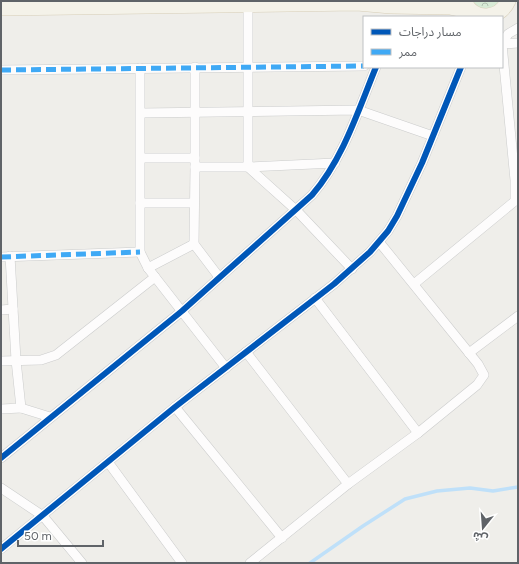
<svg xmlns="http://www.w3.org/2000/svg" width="519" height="564" font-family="Figtree,'Noto Sans Arabic',sans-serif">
	<defs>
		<pattern id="forest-crowns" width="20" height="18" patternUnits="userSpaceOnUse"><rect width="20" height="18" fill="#d8ebd6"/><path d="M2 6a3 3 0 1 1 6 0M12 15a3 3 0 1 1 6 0" fill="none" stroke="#b2c2b1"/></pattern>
	</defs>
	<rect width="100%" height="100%" fill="#efeeea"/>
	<!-- forest -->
	<path fill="url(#forest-crowns)" d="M471 1H503L497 8 482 10Z"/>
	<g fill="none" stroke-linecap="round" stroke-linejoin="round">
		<!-- stream -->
		<path stroke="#bfe0f9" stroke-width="3.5" d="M310 563 363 526 405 499 437 491 470 488 493 491 518 487"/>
		<!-- minor casing -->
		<g stroke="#cbcccc" stroke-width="10">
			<g id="minor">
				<path d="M248 4V167L335 163"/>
				<path d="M502 44 518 43"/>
				<path d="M140 68V252L148 268 226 368"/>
				<path d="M1 70 364 66"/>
				<path d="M141 113 358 110 433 136"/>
				<path d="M141 158H195"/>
				<path d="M195 167V67"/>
				<path d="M140 203H194"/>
				<path d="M1 257 140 252"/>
				<path d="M148 268 194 244"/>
				<path d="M219 277 194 244 195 167H248L297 211 352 269"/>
				<path d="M414 284 515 201V180L502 44 508 34 518 28"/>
				<path d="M315 298 418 433"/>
				<path d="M1 310 13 309"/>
				<path d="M246 352 348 484"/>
				<path d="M469 353 518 316"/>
				<path d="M1 361 41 360 56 355 155 277"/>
				<path d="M175 407 282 538"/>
				<path d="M21 408 50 417"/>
				<path d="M1 409 21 408 16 360 10 256"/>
				<path d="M1 458 182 311 312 195C343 159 358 111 376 67"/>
				<path d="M108 462 182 563"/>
				<path d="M1 488 43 516 82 563"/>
				<path d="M1 549 175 407 334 284 370 252 388 231 397 216 422 163 461 67"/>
				<path d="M250 563 348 484 418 433 477 385 484 375 478 364 380 243"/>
			</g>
		</g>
		<!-- primary casing -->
		<g stroke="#d7ceb8" stroke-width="16">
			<g id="primary">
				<path d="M465 3C475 22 500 19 508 1"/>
				<path d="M1 8 357 3 391 6 450 7 472 12"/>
			</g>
		</g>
		<!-- minor -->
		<use href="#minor" stroke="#fdfcfc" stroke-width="9"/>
		<!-- primary -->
		<use href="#primary" stroke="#f4f2e9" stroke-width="15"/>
		<!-- quiet -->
		<g stroke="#3fa9f5" stroke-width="5" stroke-dasharray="10 5" stroke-linecap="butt">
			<path d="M1 70 364 66"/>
			<path d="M1 257 140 252"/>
		</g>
		<!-- cycleway casing -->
		<g stroke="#fff" stroke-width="8">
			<g id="cycleway">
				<path d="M1 458 182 311 312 195C343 159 358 111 376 67"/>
				<path d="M1 549 175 407 334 284 370 252 388 231 397 216 422 163 461 67"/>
			</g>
		</g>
		<!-- cycleway -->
		<use href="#cycleway" stroke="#0057b8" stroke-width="6"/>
	</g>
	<!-- border -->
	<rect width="519" height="564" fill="none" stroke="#5f6368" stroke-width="4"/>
	<!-- legend -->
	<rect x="363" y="16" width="140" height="52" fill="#ffffff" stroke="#bfc1c3"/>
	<rect x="371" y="29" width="20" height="6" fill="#0057b8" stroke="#bfc1c3"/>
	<text x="399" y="36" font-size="12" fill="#5f6368">مسار دراجات</text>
	<rect x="371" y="49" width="20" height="6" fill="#3fa9f5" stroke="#bfc1c3"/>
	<text x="399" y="56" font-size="12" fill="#5f6368">ممر</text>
	<!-- north arrow -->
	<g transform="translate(483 528) rotate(197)" stroke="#ffffff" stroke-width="3" paint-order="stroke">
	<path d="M0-3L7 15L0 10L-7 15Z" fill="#5f6368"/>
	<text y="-6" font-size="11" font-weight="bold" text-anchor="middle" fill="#5f6368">ش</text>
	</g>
	<!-- scale -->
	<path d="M18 540v6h85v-6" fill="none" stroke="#5f6368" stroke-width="2"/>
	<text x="24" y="540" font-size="12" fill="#5f6368" stroke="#ffffff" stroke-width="3" paint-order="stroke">50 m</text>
</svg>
